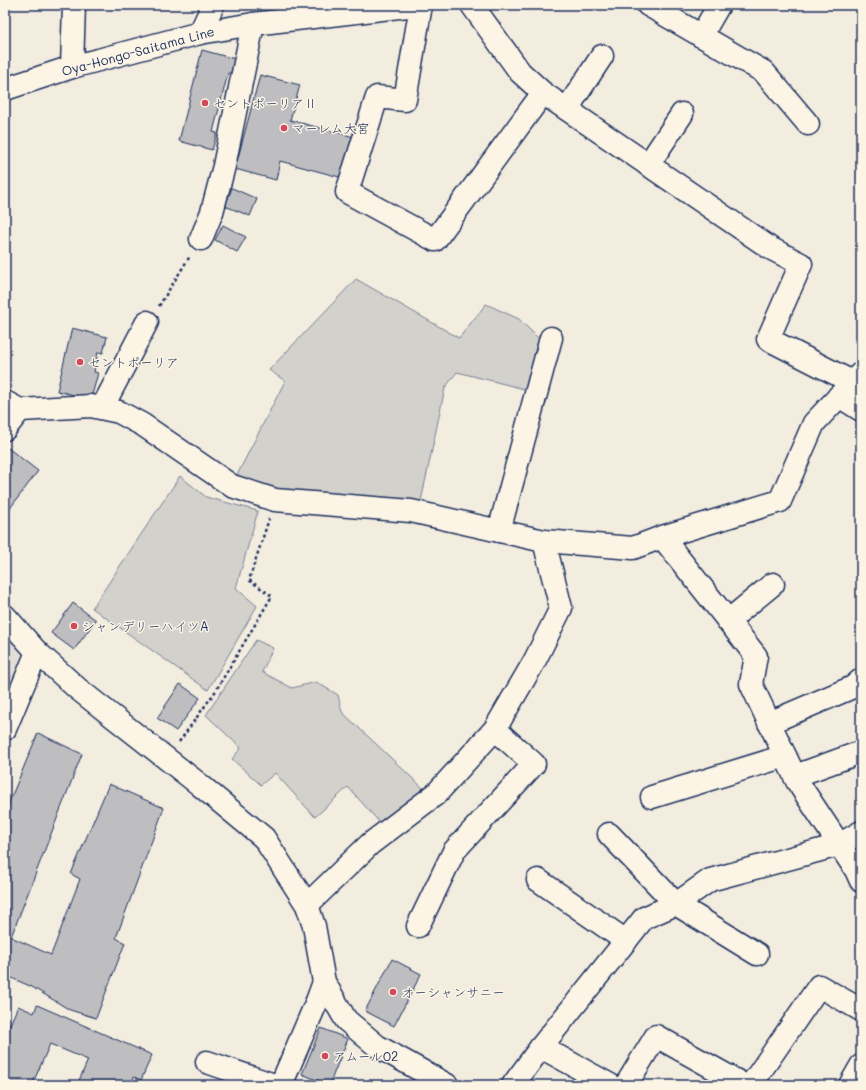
<svg xmlns="http://www.w3.org/2000/svg" width="866" height="1090" font-family="Mali,'Klee One',sans-serif">
	<rect width="100%" height="100%" fill="#f3ede0"/>
	<filter id="ink" filterUnits="userSpaceOnUse"><feTurbulence type="fractalNoise" baseFrequency=".025" numOctaves="2"/><feDisplacementMap in="SourceGraphic" scale="8" xChannelSelector="R" yChannelSelector="G"/><feConvolveMatrix kernelMatrix="1 2 1 2 8 2 1 2 1" color-interpolation-filters="sRGB"/></filter>
	<g filter="url(#ink)">
		<!-- built -->
		<path fill="#e3dfd6" d="M5 630 20 647 23 661 5 706Z"/>
		<!-- green -->
		<g fill="#d3d1cc" stroke="#778095">
			<path d="M356 279 459 338 486 304 519 319 543 343 528 390 457 372 445 388 420 506 252 487 236 477 285 381 269 370Z"/>
			<path d="M180 476 206 497 258 511 236 588 257 606 208 690 92 608Z"/>
			<path d="M256 640 273 648 262 672 292 688 316 682 338 695 342 712 424 789 380 823 348 787 315 817 275 773 261 785 232 759 241 748 206 715Z"/>
		</g>
		<!-- building -->
		<g fill="#bebec0" stroke="#1b2f5e">
			<path d="M202 50 235 59 231 73H228L213 132 217 133 212 150 179 141Z"/>
			<path d="M260 75 300 85 290 120 354 137 343 178 280 161 276 180 235 169Z"/>
			<path d="M232 188 257 199 250 216 225 206Z"/>
			<path d="M223 225 246 237 237 252 215 240Z"/>
			<path d="M72 328 107 337 103 353 98 352 94 372 98 373 91 399 57 391Z"/>
			<path d="M8 448 38 471 5 515V452Z"/>
			<path d="M73 603 96 620 74 650 51 633Z"/>
			<path d="M180 684 200 698 176 731 157 718Z"/>
			<path d="M38 733 82 754 11 937 51 955 80 879 71 874 109 784 164 808 116 938 125 943 96 1018 70 1010 32 987 5 975V829L9 819 5 818V812Z"/>
			<path d="M392 959 421 974 394 1026 365 1011Z"/>
			<path d="M37 1005 152 1055 141 1080 134 1077 131 1085H77L88 1060 50 1044 32 1085H5V1036L18 1006 34 1013Z"/>
			<path d="M321 1028 348 1039 329 1085 302 1074Z"/>
		</g>
		<g fill="none" stroke-linecap="round" stroke-linejoin="round">
			<!-- street casing -->
			<g stroke="#1b2f5e" stroke-width="25">
				<g id="street">
					<path d="M421 5 405 100 377 97 347 192 435 240 543 93"/>
					<path d="M472 5 520 72 543 93 770 248 801 264 768 339 852 382"/>
					<path d="M648 5 764 72 808 124"/>
					<path d="M200 33 213 5"/>
					<path d="M701 36 719 5"/>
					<path d="M72 67 74 5"/>
					<path d="M567 109 602 56"/>
					<path d="M648 165 682 114"/>
					<path d="M201 239 212 212 224 166 253 24"/>
					<path d="M839 396 861 410"/>
					<path d="M5 402 20 410 91 406 119 412 143 425 232 486 275 500 411 511 544 541 633 548 662 537 780 501 814 423 861 373"/>
					<path d="M102 408 147 322"/>
					<path d="M5 429 20 410"/>
					<path d="M499 531 551 338"/>
					<path d="M662 537 756 656 751 684 797 781 856 870 861 881"/>
					<path d="M5 616 37 652 78 689 200 785 264 838 307 905 314 926 324 982 346 1020 377 1046 447 1085"/>
					<path d="M728 621 773 584"/>
					<path d="M769 723 853 687 861 680"/>
					<path d="M5 729 37 652"/>
					<path d="M795 776 861 752"/>
					<path d="M652 797 785 756"/>
					<path d="M609 834 676 904 710 880 839 845 861 832"/>
					<path d="M538 880 626 941"/>
					<path d="M307 905 370 844 436 794 495 729 534 662 561 608 544 541"/>
					<path d="M418 926 454 851 534 764 495 729"/>
					<path d="M541 1047 610 1085"/>
					<path d="M207 1062 274 1085"/>
					<path d="M281 1085 317 1001 324 982"/>
					<path d="M513 1085 541 1047 644 918 676 904 757 954"/>
					<path d="M626 1085 656 1036 744 1085"/>
					<path d="M751 1085 819 986 861 1010"/>
					<path d="M850 1085 861 1066"/>
				</g>
			</g>
			<!-- secondary casing -->
			<g stroke="#1b2f5e" stroke-width="25">
				<path id="secondary" d="M5 89 72 67 200 33 253 24 416 5"/>
			</g>
			<!-- path -->
			<g stroke="#1b2f5e" stroke-width="2.5" stroke-dasharray="3 3" stroke-linecap="butt">
				<path d="M159 306 190 256"/>
				<path d="M179 742 215 692 272 596 249 580 269 519"/>
			</g>
			<!-- street -->
			<use href="#street" stroke="#fcf5e5" stroke-width="22"/>
			<!-- secondary -->
			<use href="#secondary" stroke="#fcf5e5" stroke-width="22"/>
		</g>
	</g>
	<!-- markers -->
	<g fill="#d1495b" stroke="#fcf5e5" stroke-width="1.5">
		<circle cx="205" cy="103" r="4"/>
		<circle cx="284" cy="128" r="4"/>
		<circle cx="80" cy="362" r="4"/>
		<circle cx="74" cy="626" r="4"/>
		<circle cx="393" cy="992" r="4"/>
		<circle cx="325" cy="1056" r="4"/>
	</g>
	<g text-anchor="middle" stroke-width="3" stroke-linejoin="round" paint-order="stroke">
		<!-- street labels -->
		<g font-size="13" fill="#1b2f5e" stroke="#fcf5e5">
			<text transform="translate(138 51) rotate(-15)" y="5">Oya-Hongo-Saitama Line</text>
		</g>
		<!-- poi labels -->
		<g font-size="13" fill="#1b2f5e" stroke="#fcf5e5" text-anchor="start">
			<text x="213" y="108">セントポーリアⅡ</text>
			<text x="292" y="133">マーレム大宮</text>
			<text x="88" y="367">セントポーリア</text>
			<text x="82" y="631">シャンデリーハイツA</text>
			<text x="401" y="997">オーシャンサニー</text>
			<text x="333" y="1061">アムール02</text>
		</g>
	</g>
	<!-- margin -->
	<rect width="866" height="1090" fill="none" stroke="#fcf5e5" stroke-width="20"/>
	<rect x="10" y="10" width="846" height="1070" fill="none" stroke="#1b2f5e" stroke-width="1.5" filter="url(#ink)"/>
</svg>
